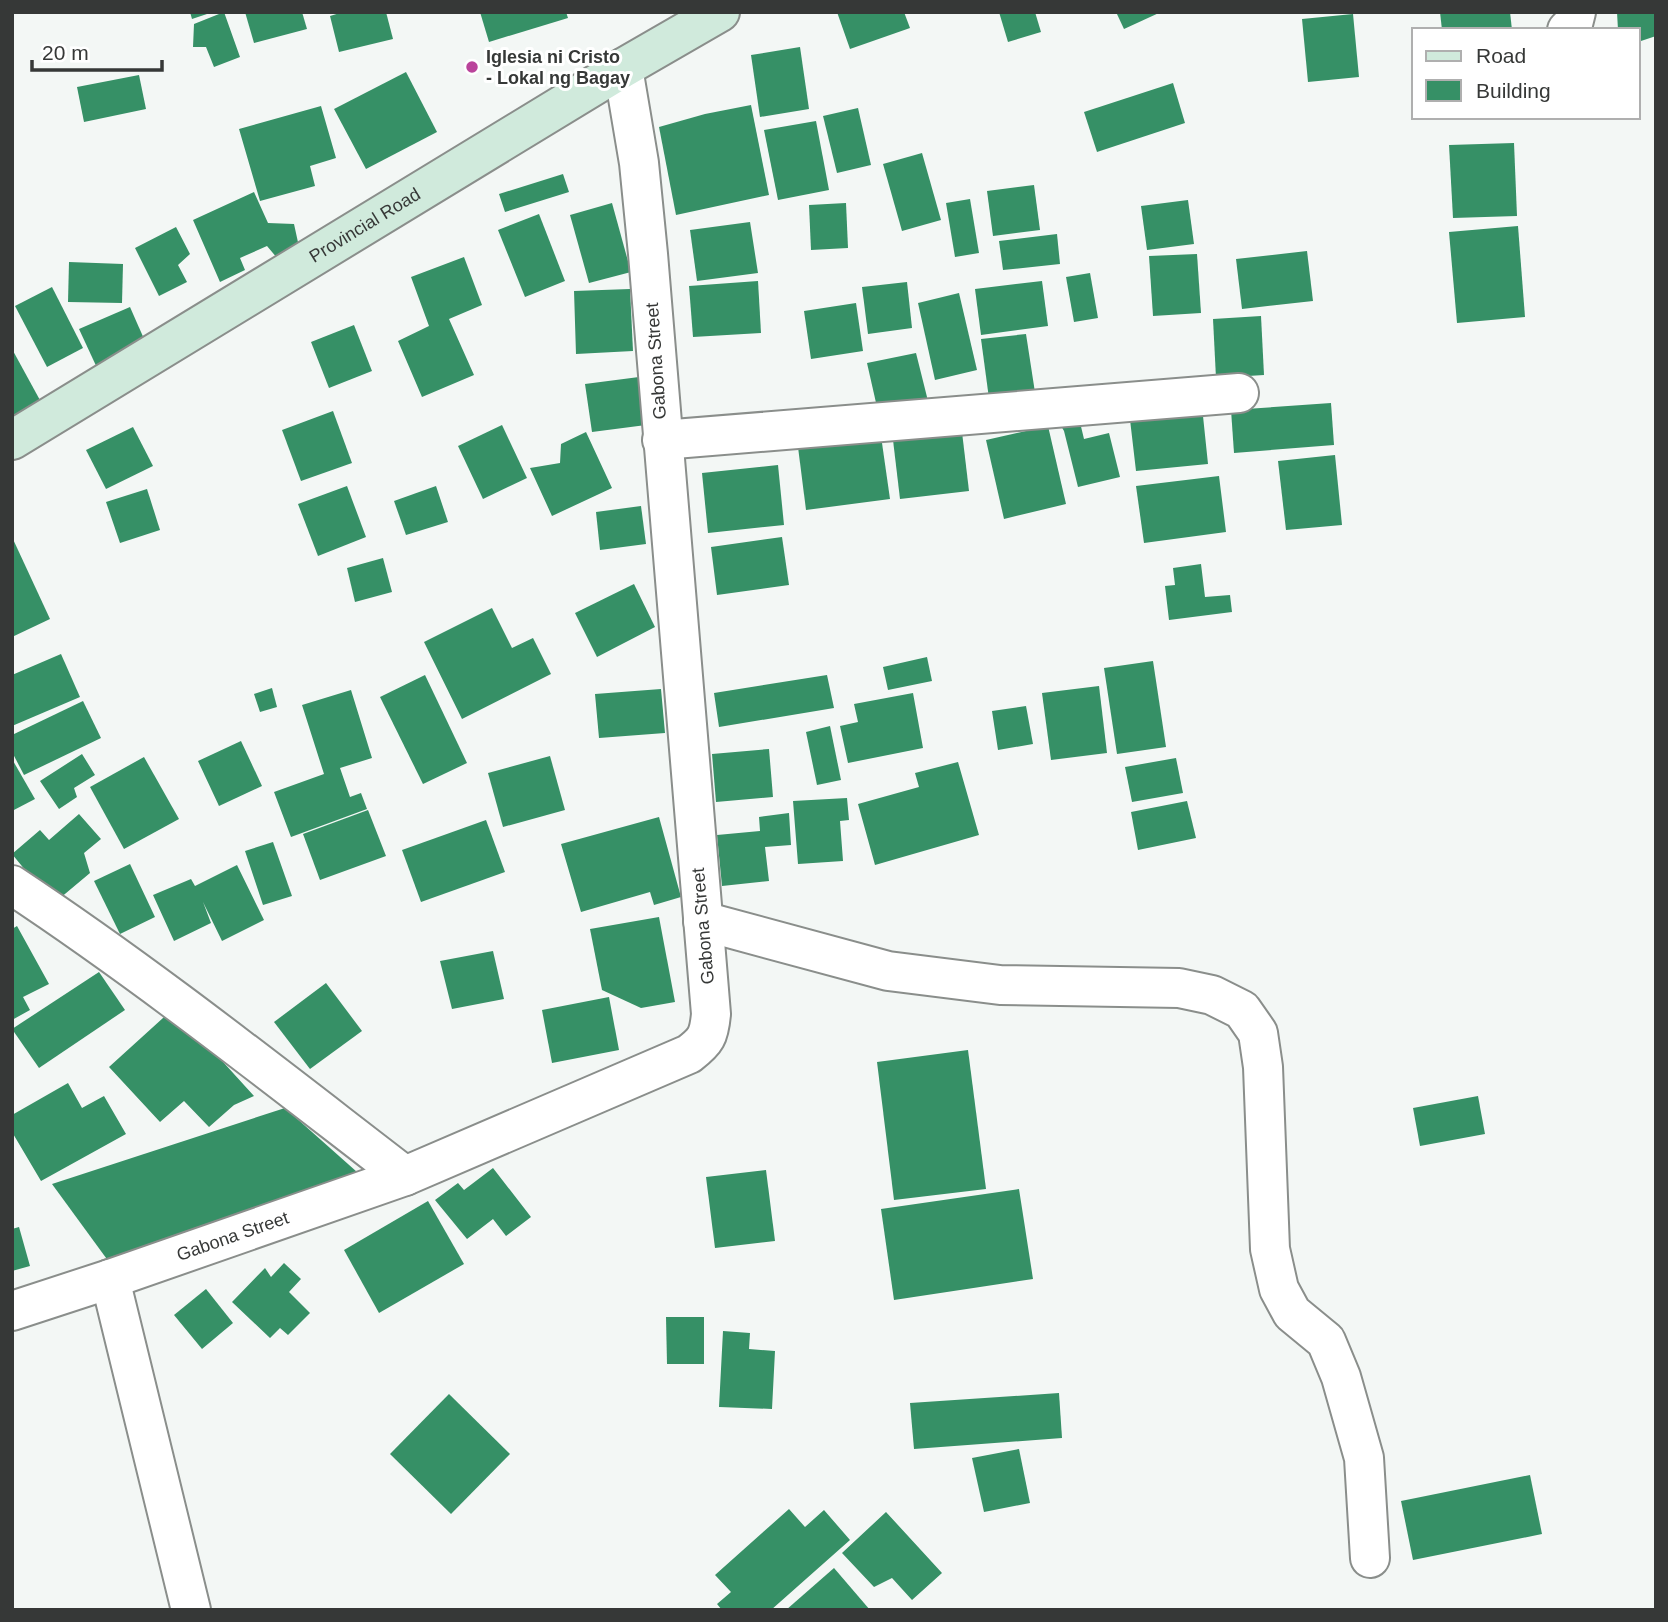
<svg xmlns="http://www.w3.org/2000/svg" width="1668" height="1622" font-family="Arial,sans-serif">
	<rect width="100%" height="100%" fill="#f3f7f5"/>
	<!-- building -->
	<g fill="#369066">
		<path d="M190 12H210V13L192 19Z"/>
		<path d="M224 12 240 57 214 67 206 47H193L194 24Z"/>
		<path d="M245 12H302L307 29 254 43Z"/>
		<path d="M343 12H386L393 39 339 52 330 16Z"/>
		<path d="M480 12H566L568 18 489 42Z"/>
		<path d="M837 12H904L910 28 850 49Z"/>
		<path d="M999 12H1035L1041 32 1008 42Z"/>
		<path d="M1116 12H1161L1124 29Z"/>
		<path d="M1440 12H1510L1512 30H1442Z"/>
		<path d="M1617 12H1656V36L1638 42V30H1618Z"/>
		<path d="M1353 14 1359 77 1308 82 1302 19Z"/>
		<path d="M800 47 809 109 760 117 751 55Z"/>
		<path d="M406 72 437 132 366 169 334 109Z"/>
		<path d="M139 75 146 109 84 122 77 87Z"/>
		<path d="M1173 83 1185 123 1097 152 1084 112Z"/>
		<path d="M751 105 769 195 676 215 659 127 705 114Z"/>
		<path d="M321 106 336 158 310 166 315 186 260 201 239 129Z"/>
		<path d="M858 108 871 165 837 173 823 116Z"/>
		<path d="M816 121 829 190 778 200 764 130Z"/>
		<path d="M1514 143 1517 216 1453 218 1449 145Z"/>
		<path d="M922 153 941 220 902 231 883 164Z"/>
		<path d="M563 174 569 192 505 212 499 194Z"/>
		<path d="M1034 185 1040 230 993 236 987 191Z"/>
		<path d="M254 192 268 223 294 224 301 256 283 265 267 246 240 258 245 270 220 282 193 220Z"/>
		<path d="M970 199 979 253 955 257 946 203Z"/>
		<path d="M1188 200 1194 244 1147 250 1141 206Z"/>
		<path d="M612 203 631 272 589 283 570 215Z"/>
		<path d="M846 203 848 248 811 250 809 205Z"/>
		<path d="M539 214 565 281 525 297 498 230Z"/>
		<path d="M750 222 758 273 697 281 690 230Z"/>
		<path d="M1518 226 1525 317 1457 323 1449 232Z"/>
		<path d="M176 227 190 254 178 265 187 282 159 296 135 248Z"/>
		<path d="M1057 234 1060 264 1003 270 999 241Z"/>
		<path d="M1307 251 1313 301 1242 309 1236 259Z"/>
		<path d="M1197 254 1201 313 1153 316 1149 256Z"/>
		<path d="M464 257 482 305 449 319 474 375 422 397 398 341 429 326 411 277Z"/>
		<path d="M69 262 123 264 122 303 68 302Z"/>
		<path d="M1090 273 1098 318 1074 322 1066 277Z"/>
		<path d="M758 281 761 333 693 337 689 286Z"/>
		<path d="M1042 281 1048 326 981 335 975 289Z"/>
		<path d="M907 282 912 328 868 334 862 287Z"/>
		<path d="M52 287 83 348 47 367 15 306Z"/>
		<path d="M630 289 633 351 576 354 574 291Z"/>
		<path d="M959 293 977 370 935 380 918 303Z"/>
		<path d="M856 303 863 351 811 359 804 311Z"/>
		<path d="M130 307 148 348 98 370 79 329Z"/>
		<path d="M1261 316 1264 375 1216 378 1213 319Z"/>
		<path d="M354 325 372 371 329 388 311 342Z"/>
		<path d="M1026 334 1036 399 990 406 981 339Z"/>
		<path d="M12 349 41 402 12 417Z"/>
		<path d="M916 353 929 405 879 416 867 363Z"/>
		<path d="M639 377 646 425 592 432 585 384Z"/>
		<path d="M1331 403 1334 445 1234 453 1231 410Z"/>
		<path d="M1185 404 1192 417 1203 416 1208 464 1136 471 1129 411Z"/>
		<path d="M333 411 352 463 301 481 282 430Z"/>
		<path d="M1078 414 1084 439 1109 433 1120 477 1078 487 1064 431 1057 419Z"/>
		<path d="M502 425 527 478 483 499 458 446Z"/>
		<path d="M1048 426 1066 504 1004 519 986 440Z"/>
		<path d="M133 427 153 466 106 489 86 450Z"/>
		<path d="M586 432 612 488 552 516 530 468 560 463 561 444Z"/>
		<path d="M962 432 969 491 900 499 893 440Z"/>
		<path d="M881 436 890 499 806 510 798 447Z"/>
		<path d="M1335 455 1342 525 1286 530 1278 461Z"/>
		<path d="M778 465 784 525 708 533 702 473Z"/>
		<path d="M1219 476 1226 532 1144 543 1136 486Z"/>
		<path d="M347 486 366 537 318 556 298 504Z"/>
		<path d="M436 486 448 522 406 535 394 501Z"/>
		<path d="M147 489 160 530 120 543 106 502Z"/>
		<path d="M641 506 646 544 600 550 596 512Z"/>
		<path d="M12 537 50 619 12 637Z"/>
		<path d="M782 537 789 585 717 595 711 547Z"/>
		<path d="M383 558 392 592 355 602 347 568Z"/>
		<path d="M1201 564 1205 597 1230 595 1232 612 1169 620 1165 586 1175 585 1173 568Z"/>
		<path d="M634 584 655 627 597 657 575 613Z"/>
		<path d="M492 608 512 648 533 638 551 674 462 719 424 642Z"/>
		<path d="M61 654 80 697 12 726V675Z"/>
		<path d="M927 657 932 681 888 690 883 667Z"/>
		<path d="M1153 661 1166 747 1117 754 1104 668Z"/>
		<path d="M425 675 467 763 423 784 380 697Z"/>
		<path d="M827 675 834 708 719 727 714 693Z"/>
		<path d="M1099 686 1107 753 1051 760 1042 693Z"/>
		<path d="M272 688 277 707 260 712 254 694Z"/>
		<path d="M661 689 665 733 599 738 595 694Z"/>
		<path d="M351 690 372 758 340 768 350 797 361 793 367 809 291 837 274 792 324 774 302 705Z"/>
		<path d="M913 693 923 748 848 763 840 726 858 722 854 704Z"/>
		<path d="M83 701 101 738 24 775 12 752V735Z"/>
		<path d="M1026 706 1033 744 998 750 992 711Z"/>
		<path d="M830 726 841 780 817 785 806 732Z"/>
		<path d="M241 741 262 786 219 806 198 761Z"/>
		<path d="M769 749 773 797 716 802 712 754Z"/>
		<path d="M82 754 95 775 74 788 77 797 59 809 40 781Z"/>
		<path d="M550 756 565 810 503 827 488 773Z"/>
		<path d="M144 757 179 819 124 849 90 787Z"/>
		<path d="M1176 758 1183 793 1132 802 1125 767Z"/>
		<path d="M12 759 35 799 12 811Z"/>
		<path d="M958 762 979 835 875 865 858 804 919 787 915 773Z"/>
		<path d="M847 798 849 820 840 821 843 861 798 864 793 801Z"/>
		<path d="M1187 801 1196 838 1138 850 1131 812Z"/>
		<path d="M368 810 386 856 320 880 303 834Z"/>
		<path d="M789 813 791 845 765 847 769 881 722 886 717 835 760 831 759 817Z"/>
		<path d="M79 814 101 839 84 853 90 873 53 904 12 854 40 830 49 840Z"/>
		<path d="M659 817 681 897 654 905 650 892 581 912 561 844Z"/>
		<path d="M486 820 505 872 421 902 402 850Z"/>
		<path d="M273 842 292 896 263 905 245 851Z"/>
		<path d="M130 864 155 917 120 934 94 881Z"/>
		<path d="M237 865 264 920 222 941 203 902 211 923 174 941 153 895 191 879 195 886Z"/>
		<path d="M659 917 675 1002 641 1008 602 990 590 929Z"/>
		<path d="M17 926 49 984 23 997 30 1010 12 1020V929Z"/>
		<path d="M493 951 504 999 452 1009 440 961Z"/>
		<path d="M99 972 125 1010 39 1068 12 1029Z"/>
		<path d="M326 983 362 1031 310 1069 274 1022Z"/>
		<path d="M609 997 619 1050 552 1063 542 1010Z"/>
		<path d="M174 1008 254 1096 234 1105 209 1127 184 1101 160 1122 109 1067Z"/>
		<path d="M968 1050 986 1189 894 1200 877 1062Z"/>
		<path d="M68 1083 82 1108 104 1096 126 1134 41 1181 12 1132V1115Z"/>
		<path d="M1478 1096 1485 1134 1420 1146 1413 1108Z"/>
		<path d="M285 1108 366 1180 109 1262 52 1184Z"/>
		<path d="M493 1168 531 1217 506 1236 493 1219 467 1239 435 1200 458 1183 464 1190Z"/>
		<path d="M766 1170 775 1241 715 1248 706 1177Z"/>
		<path d="M1019 1189 1033 1279 894 1300 881 1209Z"/>
		<path d="M428 1201 464 1264 379 1313 344 1250Z"/>
		<path d="M19 1227 30 1266 12 1271V1229Z"/>
		<path d="M284 1263 301 1279 289 1292 310 1313 288 1335 280 1328 270 1338 232 1302 265 1268 271 1277Z"/>
		<path d="M206 1289 233 1323 202 1349 174 1315Z"/>
		<path d="M666 1317H704V1364H667Z"/>
		<path d="M723 1331 750 1333 749 1349 775 1351 772 1409 719 1407Z"/>
		<path d="M1059 1393 1062 1438 914 1449 910 1403Z"/>
		<path d="M449 1394 510 1454 451 1514 390 1454Z"/>
		<path d="M1019 1449 1030 1503 984 1512 972 1458Z"/>
		<path d="M1530 1475 1542 1534 1413 1560 1401 1501Z"/>
		<path d="M789 1509 805 1527 824 1510 850 1540 771 1610H722L717 1604 731 1592 715 1575Z"/>
		<path d="M886 1512 942 1573 912 1600 892 1578 874 1587 842 1553Z"/>
		<path d="M834 1568 870 1610H786Z"/>
	</g>
	<g fill="none" stroke-linecap="round" stroke-linejoin="round">
		<!-- minor casing -->
		<g stroke="#8a8e8b" stroke-width="42">
			<g id="minor">
				<path d="M1567 30 1573 24 1576 12"/>
				<path d="M662 440 1239 393"/>
				<path d="M12 885C148 975 276 1077 405 1176"/>
				<path d="M703 921 888 971 1000 985 1179 988 1212 995 1242 1010 1258 1033 1263 1067 1270 1249 1279 1289 1292 1313 1326 1341 1341 1377 1364 1458 1370 1558"/>
				<path d="M110 1279 191 1610"/>
				<path id="s1" d="M12 1311 110 1279 405 1176 689 1054C706 1041 709 1036 711 1014L648 254 639 163 623 68"/>
			</g>
		</g>
		<!-- secondary casing -->
		<g stroke="#8a8e8b" stroke-width="42">
			<g id="secondary">
				<path id="s2" d="M12 440 623 68 720 12"/>
			</g>
		</g>
		<!-- minor -->
		<use href="#minor" stroke="#fff" stroke-width="38"/>
		<!-- secondary -->
		<use href="#secondary" stroke="#d0eadc" stroke-width="38"/>
	</g>
	<!-- markers -->
	<circle fill="#ba449b" stroke="#fff" stroke-width="2.5" cx="472" cy="67" r="7"/>
	<g text-anchor="middle" stroke-width="6" stroke-linejoin="round" paint-order="stroke">
		<!-- poi labels -->
		<g font-size="18" font-weight="bold" fill="#363837" stroke="#fff" text-anchor="start">
			<text x="486" y="63">Iglesia ni Cristo<tspan x="486" dy="21">- Lokal ng Bagay</tspan></text>
		</g>
		<!-- street labels -->
		<g font-size="18" fill="#363837" stroke="#fff">
			<text dy="6" stroke="none"><textPath href="#s2" startOffset="413">Provincial Road</textPath></text>
			<text transform="translate(656 361) rotate(-94)" y="6">Gabona Street</text>
			<text transform="translate(703 926) rotate(-95)" y="6">Gabona Street</text>
			<text dy="6" stroke="none"><textPath href="#s1" startOffset="233">Gabona Street</textPath></text>
		</g>
	</g>
	<!-- border -->
	<rect width="1668" height="1622" fill="none" stroke="#363837" stroke-width="28"/>
	<!-- legend -->
	<rect x="1412" y="28" width="228" height="91" fill="#ffffff" stroke="#afafaf" stroke-width="2"/>
	<rect x="1426" y="51" width="35" height="10" fill="#d0eadc" stroke="#afafaf" stroke-width="2"/>
	<text x="1476" y="63" font-size="21" fill="#363837">Road</text>
	<rect x="1426" y="80" width="35" height="21" fill="#369066" stroke="#afafaf" stroke-width="2"/>
	<text x="1476" y="98" font-size="21" fill="#363837">Building</text>
	<!-- scale -->
	<path d="M32 60v10h130v-10" fill="none" stroke="#363837" stroke-width="3.5"/>
	<text x="42" y="60" font-size="21" fill="#363837" stroke="#ffffff" stroke-width="5" paint-order="stroke">20 m</text>
</svg>
